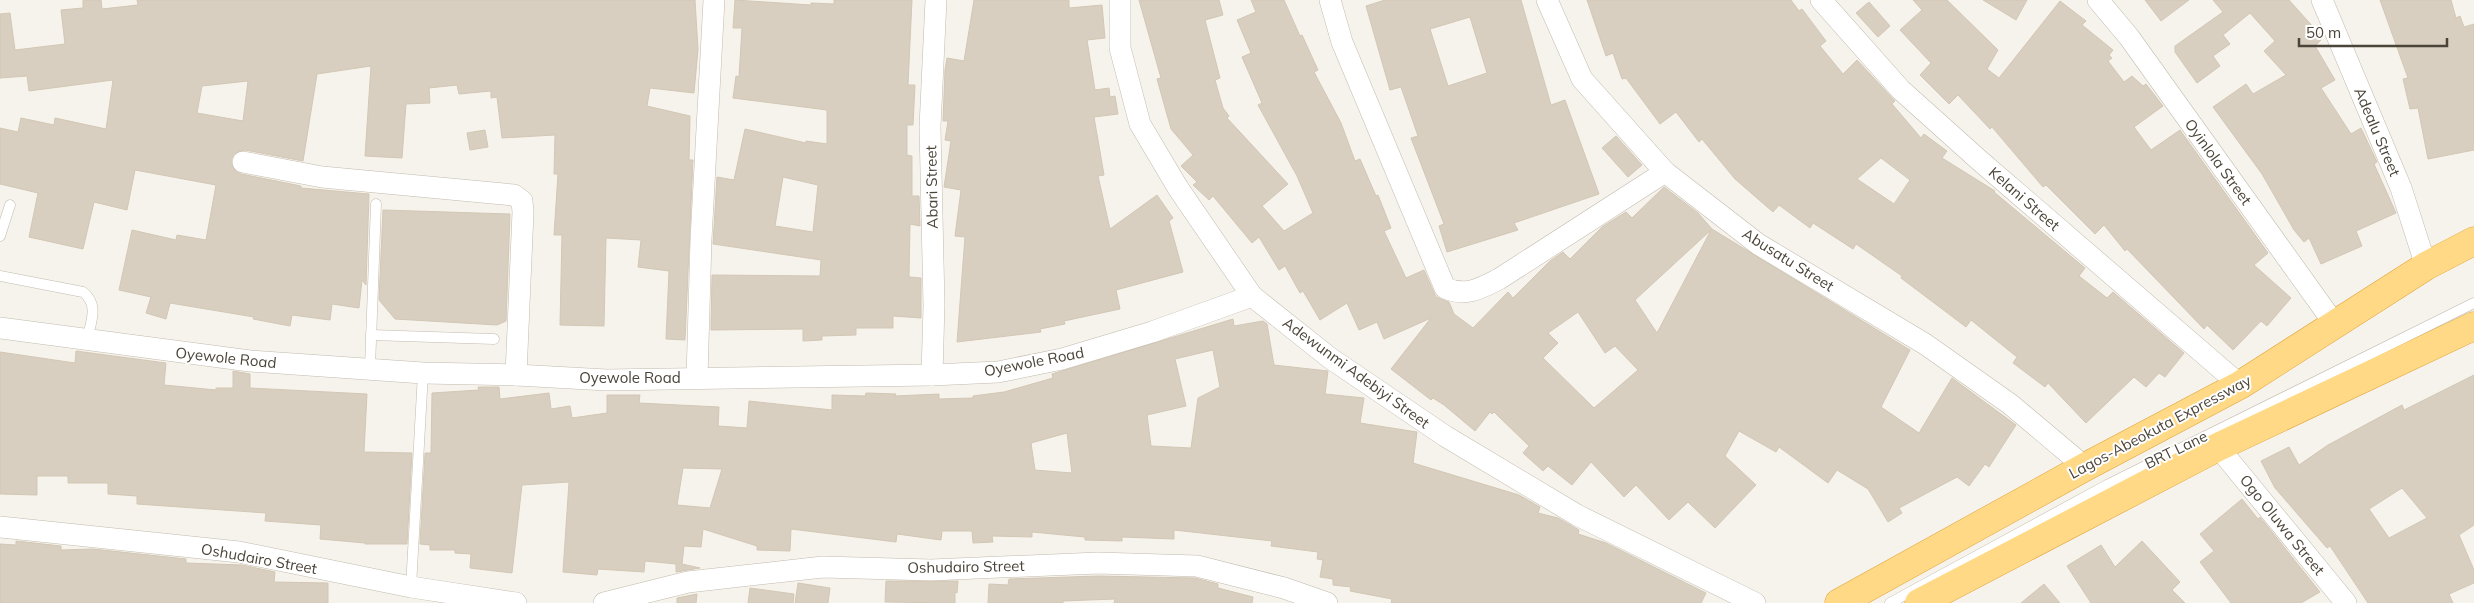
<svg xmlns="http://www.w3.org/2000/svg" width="2474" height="603" font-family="Mulish,sans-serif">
	<rect width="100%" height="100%" fill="#f6f3ec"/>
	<!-- building -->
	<g fill="#d8cfc1" stroke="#d3c7b4" fill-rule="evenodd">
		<path d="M83 0H101L102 9 138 5 137 0H695L698 49 694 93 650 88 647 106 690 116 689 160H693L685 340 666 339 669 271 638 267 641 240 606 238 604 326 560 325 562 235H554L558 174H554L555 135 502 138 497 97 491 98V91L459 94 457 85 429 88 430 103 406 104 402 158 365 156 371 66 317 74 303 161 245 150 234 154 231 160 235 171 241 174 301 186V188L369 194 366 285 362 280 359 308 332 304 330 320 292 315 290 326 253 319 254 317 170 303 166 319 146 313 151 297 119 290 132 230 176 240 177 235 206 240 216 185 135 170 127 210 94 202 83 249 29 237 38 193 0 184V128L18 132 21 118 54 125 55 118 106 129 113 80 29 91 27 76 0 78V14L10 13 15 50 65 44 61 10 83 8ZM248 81 243 121 197 113 202 86Z"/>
		<path d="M735 0 811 5V3L834 4V0H912L908 85H915L913 125H907V155L912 156V196H919L920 226 910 224 909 277 921 278V318L893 316V328H856V335L822 336V340L803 341V329L711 330 712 275 820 276 821 260 713 244 717 177 734 180 745 129 806 143V141L827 144V110L733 98 736 76 739 77 742 28H733ZM783 177 818 185 813 232 775 226Z"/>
		<path d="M974 0H1069V8L1102 5 1105 38 1087 40 1095 90 1109 88 1110 97 1115 96 1118 114 1094 117 1104 175 1098 176 1110 229 1157 195 1173 218 1169 221 1183 272 1116 290 1120 309 1064 321 1065 324 1040 329 1041 332 957 342 965 237 955 236 961 190 944 187 951 141 945 140 948 121H943L945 70 947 58 964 61Z"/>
		<path d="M1139 0H1219L1223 15 1205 20 1220 78 1215 80 1223 108 1229 116 1227 118 1288 184 1262 206 1284 231 1313 213 1297 176 1258 105 1262 103 1242 57 1251 53 1237 20 1256 12 1251 0H1284L1300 36 1302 35 1318 70 1314 72 1341 123 1355 161 1360 159 1376 196 1378 195 1391 228 1384 231 1406 278 1424 270 1436 297 1449 302 1454 314 1473 328 1508 292 1513 298 1550 261 1563 252 1570 259 1602 227 1626 212 1632 218 1664 187 1698 213 1712 229 1910 350 1881 407 1919 433 1952 378 2016 425 1989 467 1985 464 1969 486 1957 477 1899 508 1902 513 1888 522 1868 489 1837 470 1828 483 1779 447 1776 452 1739 431 1725 456 1756 485 1715 528 1688 502 1669 520 1636 485 1624 497 1591 462 1572 485 1548 466 1543 471 1523 453 1529 446 1494 412 1492 414 1490 412 1475 431 1444 405 1433 398 1431 400 1391 369 1431 318 1384 339 1377 322 1359 330 1347 303 1320 320 1303 291 1300 293 1285 266 1279 270 1259 237 1252 243 1213 196 1209 200 1193 185 1197 182 1181 166 1193 155 1171 129 1157 79 1161 78ZM1711 230 1657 333 1635 300ZM1578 312 1605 353 1615 346 1638 370 1594 408 1543 358 1558 343 1548 333Z"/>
		<path d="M1385 0H1521L1551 105 1565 100 1599 194 1514 223 1518 230 1447 252 1439 226 1444 224 1411 138 1418 136 1401 87 1390 90 1366 6ZM1470 17 1487 73 1448 86 1430 29Z"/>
		<path d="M1587 0H1791L1799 11 1802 9 1826 41 1820 46 1843 74 1857 60 1895 101 1892 104 1921 138 1924 134 1947 151 1942 158 1995 191 1994 192 2085 268 2079 276 2107 298 2113 292 2184 353 2165 377 2159 373 2146 387 2134 377 2086 423 2048 383 2045 387 2013 363 2017 357 1971 320 1966 327 1901 278 1902 276 1856 244 1853 249 1813 223 1810 228 1779 205 1773 212 1735 179 1702 139 1699 142 1676 112 1660 124 1626 78 1622 79 1613 53 1606 56ZM1881 158 1910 180 1894 204 1857 179Z"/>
		<path d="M1913 0H1947L1998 50 1987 69 1999 78 2060 1 2086 21 2082 25 2113 50 2109 55 2112 58 2108 61 2124 82 2132 76 2143 86 2146 84 2163 106 2134 127 2151 150 2180 130 2268 253 2254 265 2291 298 2267 326 2261 321 2233 350 2207 325 2204 329 2127 249 2125 251 2104 225 2095 234 2046 185 2043 187 1992 127 1990 129 1958 95 1949 104 1920 75 1931 63 1900 30 1922 10Z"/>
		<path d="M1983 0H2027L2016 20Z"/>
		<path d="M2145 0H2189L2161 21Z"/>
		<path d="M2213 0H2289L2323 38 2315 46 2335 80 2321 88 2351 134 2361 128 2377 162 2374 164 2396 213 2356 231 2362 246 2321 264 2309 238 2304 242 2294 230 2262 174 2213 107 2246 84 2253 94 2286 75 2264 51 2275 41 2250 13 2223 35 2230 44 2213 56 2220 66 2197 83 2175 52V46L2223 12Z"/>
		<path d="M2380 0H2451L2456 18 2460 16 2464 27 2474 24V150L2428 159 2418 108 2410 109 2403 79 2408 78Z"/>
		<path d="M1869 2 1890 26 1878 37 1856 13Z"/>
		<path d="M485 130 488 147 470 150 467 133Z"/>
		<path d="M1616 136 1642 165 1628 177 1602 148Z"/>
		<path d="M383 210 510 214 506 321 497 325 395 319 379 300Z"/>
		<path d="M1233 319 1234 326 1263 321 1267 324 1274 365 1328 371 1325 394 1364 398 1360 423 1417 432 1413 463 1519 495 1540 507 1538 513 1558 518 1579 530 1578 534 1606 543 1706 593 1701 603H1391L1392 599 1350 591 1351 587 1333 585V579L1320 577 1323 560 1317 559 1318 552 1271 546 1272 541 1174 530V539L1122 537V541L1085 540V537L1032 532V537L992 536 993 542 973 543 972 531H942L941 540 897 534 896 542 791 529 790 551 757 550V546L703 529 701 547 684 546 682 564 700 568 676 572V564L645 561 644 572 598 569 597 575 563 572 569 482 522 485 512 573 470 568 471 554 455 553V550H430V545L420 544 425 453H431L432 393 479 390 478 387H499L500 399 549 393 551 409 570 406 572 418 607 413V395H640L639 403 719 407 718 426 747 428 749 401 832 410V395L865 396 866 393 896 394 895 396 939 394V399L973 398V396L1004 392 1053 378 1052 374ZM1213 350 1220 387 1198 398 1191 448 1151 446 1147 415 1186 406 1175 359ZM1067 433 1072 473 1035 470 1031 443ZM683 468 722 469 710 508 677 505Z"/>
		<path d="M76 351 166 363 164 385 216 390V388H233V371L250 374V388L367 394 364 452 412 453 407 544H365V543L320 539 321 525 265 521 266 513 137 504V496L108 494V483H68V476H37V495L0 494V352L75 363Z"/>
		<path d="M2474 375V525L2459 535 2474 570V583L2449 594 2453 603H2368L2330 546 2327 548 2275 488 2261 461 2289 447 2299 465 2328 445 2402 405 2404 410ZM2402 488 2427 518 2389 538 2369 509Z"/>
		<path d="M2242 499 2258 519 2260 517 2320 592 2301 603H2231L2200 562 2214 551 2200 534Z"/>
		<path d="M16 541 61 546V550L93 549 186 559V563L242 565 275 572 274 582 328 583V603H0V544L16 545Z"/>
		<path d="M2142 541 2180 582 2172 590 2185 603H2091L2067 566 2101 545 2115 567Z"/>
		<path d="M1098 576 1195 578 1218 584V588L1253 597 1252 603H1114L1115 599 1063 601V603H988L989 584 1008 585 1009 579Z"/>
		<path d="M886 581H958L957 593 955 592V603L885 602Z"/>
		<path d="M798 583 830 588 828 603H795Z"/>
		<path d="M2044 584 2060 603H2021Z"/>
		<path d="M750 588 794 594 793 603H748Z"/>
		<path d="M697 594 696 603H677V598Z"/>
	</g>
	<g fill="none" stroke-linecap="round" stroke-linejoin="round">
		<!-- service casing -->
		<g stroke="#c2bbae" stroke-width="11">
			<g id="service">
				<path d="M0 236 10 205"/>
				<path d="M0 276 83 292C100 305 90 323 87 341"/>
				<path d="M371 335 494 339"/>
				<path d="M370 368 376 204"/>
				<path d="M411 587 423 373"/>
				<path d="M1890 603 2107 485 2474 303"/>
			</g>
		</g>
		<!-- minor casing -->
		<g stroke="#c2bbae" stroke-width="22">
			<g id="minor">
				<path d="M1120 0V48L1140 124 1178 188 1252 296 1330 358 1445 436 1577 515 1755 603"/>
				<path d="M1330 0 1342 42 1445 288C1466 297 1479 289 1499 279L1665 172"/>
				<path d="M1547 0 1582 79 1665 172 1758 244 1925 344 2010 404 2085 467"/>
				<path d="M1821 0 1901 90 1979 160 2240 385"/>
				<path d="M2098 0 2129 37 2336 326"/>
				<path d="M2322 0 2401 188 2426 266"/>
				<path d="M243 162 322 177 514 195 522 201 523 212 516 375"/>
				<path d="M0 328 250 361 423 373 516 375 607 380 932 375 998 372 1062 359 1152 332 1252 296"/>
				<path d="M932 375 934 305 930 127 936 0"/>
				<path d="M697 378 701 239 714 0"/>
				<path d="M2218 447 2346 603"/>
				<path d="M0 527 239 552 411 587 516 603"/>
				<path d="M604 603 688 582 823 567 931 570 1098 563 1197 566 1284 588 1327 603"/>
			</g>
		</g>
		<!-- trunk casing -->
		<g stroke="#e0a43c" stroke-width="29">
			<g id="trunk">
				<path d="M1839 603 2085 467 2240 385 2426 266 2474 241"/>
				<path d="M1919 603 2218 447 2474 326"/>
			</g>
		</g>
		<!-- service -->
		<use href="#service" stroke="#fff" stroke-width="10"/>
		<!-- minor -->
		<use href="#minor" stroke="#fff" stroke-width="21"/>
		<!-- trunk -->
		<use href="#trunk" stroke="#ffd985" stroke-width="28"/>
	</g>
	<g text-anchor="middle" stroke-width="4" stroke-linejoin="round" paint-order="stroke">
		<!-- street labels -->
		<g font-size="15" fill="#4b4439" stroke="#fff">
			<text transform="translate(2377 132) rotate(67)" y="5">Adealu Street</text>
			<text transform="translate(2218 162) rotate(54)" y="5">Oyinlola Street</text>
			<text transform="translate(932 187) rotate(-91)" y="5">Abari Street</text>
			<text transform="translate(2024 199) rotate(41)" y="5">Kelani Street</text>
			<text transform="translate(1788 260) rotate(32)" y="5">Abusatu Street</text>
			<text transform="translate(226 358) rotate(6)" y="5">Oyewole Road</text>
			<text transform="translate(1034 362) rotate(-11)" y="5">Oyewole Road</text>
			<text transform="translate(1356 373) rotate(36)" y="5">Adewunmi Adebiyi Street</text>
			<text x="630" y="383">Oyewole Road</text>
			<text transform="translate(2160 427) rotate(-28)" y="5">Lagos-Abeokuta Expressway</text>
			<text transform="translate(2176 450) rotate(-26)" y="5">BRT Lane</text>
			<text transform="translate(2282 525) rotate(51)" y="5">Ogo Oluwa Street</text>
			<text transform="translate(259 559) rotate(10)" y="5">Oshudairo Street</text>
			<text transform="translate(966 567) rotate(-1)" y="5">Oshudairo Street</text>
		</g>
	</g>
	<!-- scale -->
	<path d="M2299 38v8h148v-8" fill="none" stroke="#4b4439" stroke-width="2.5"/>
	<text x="2306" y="38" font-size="15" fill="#4b4439" stroke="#ffffff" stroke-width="4" paint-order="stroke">50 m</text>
</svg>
